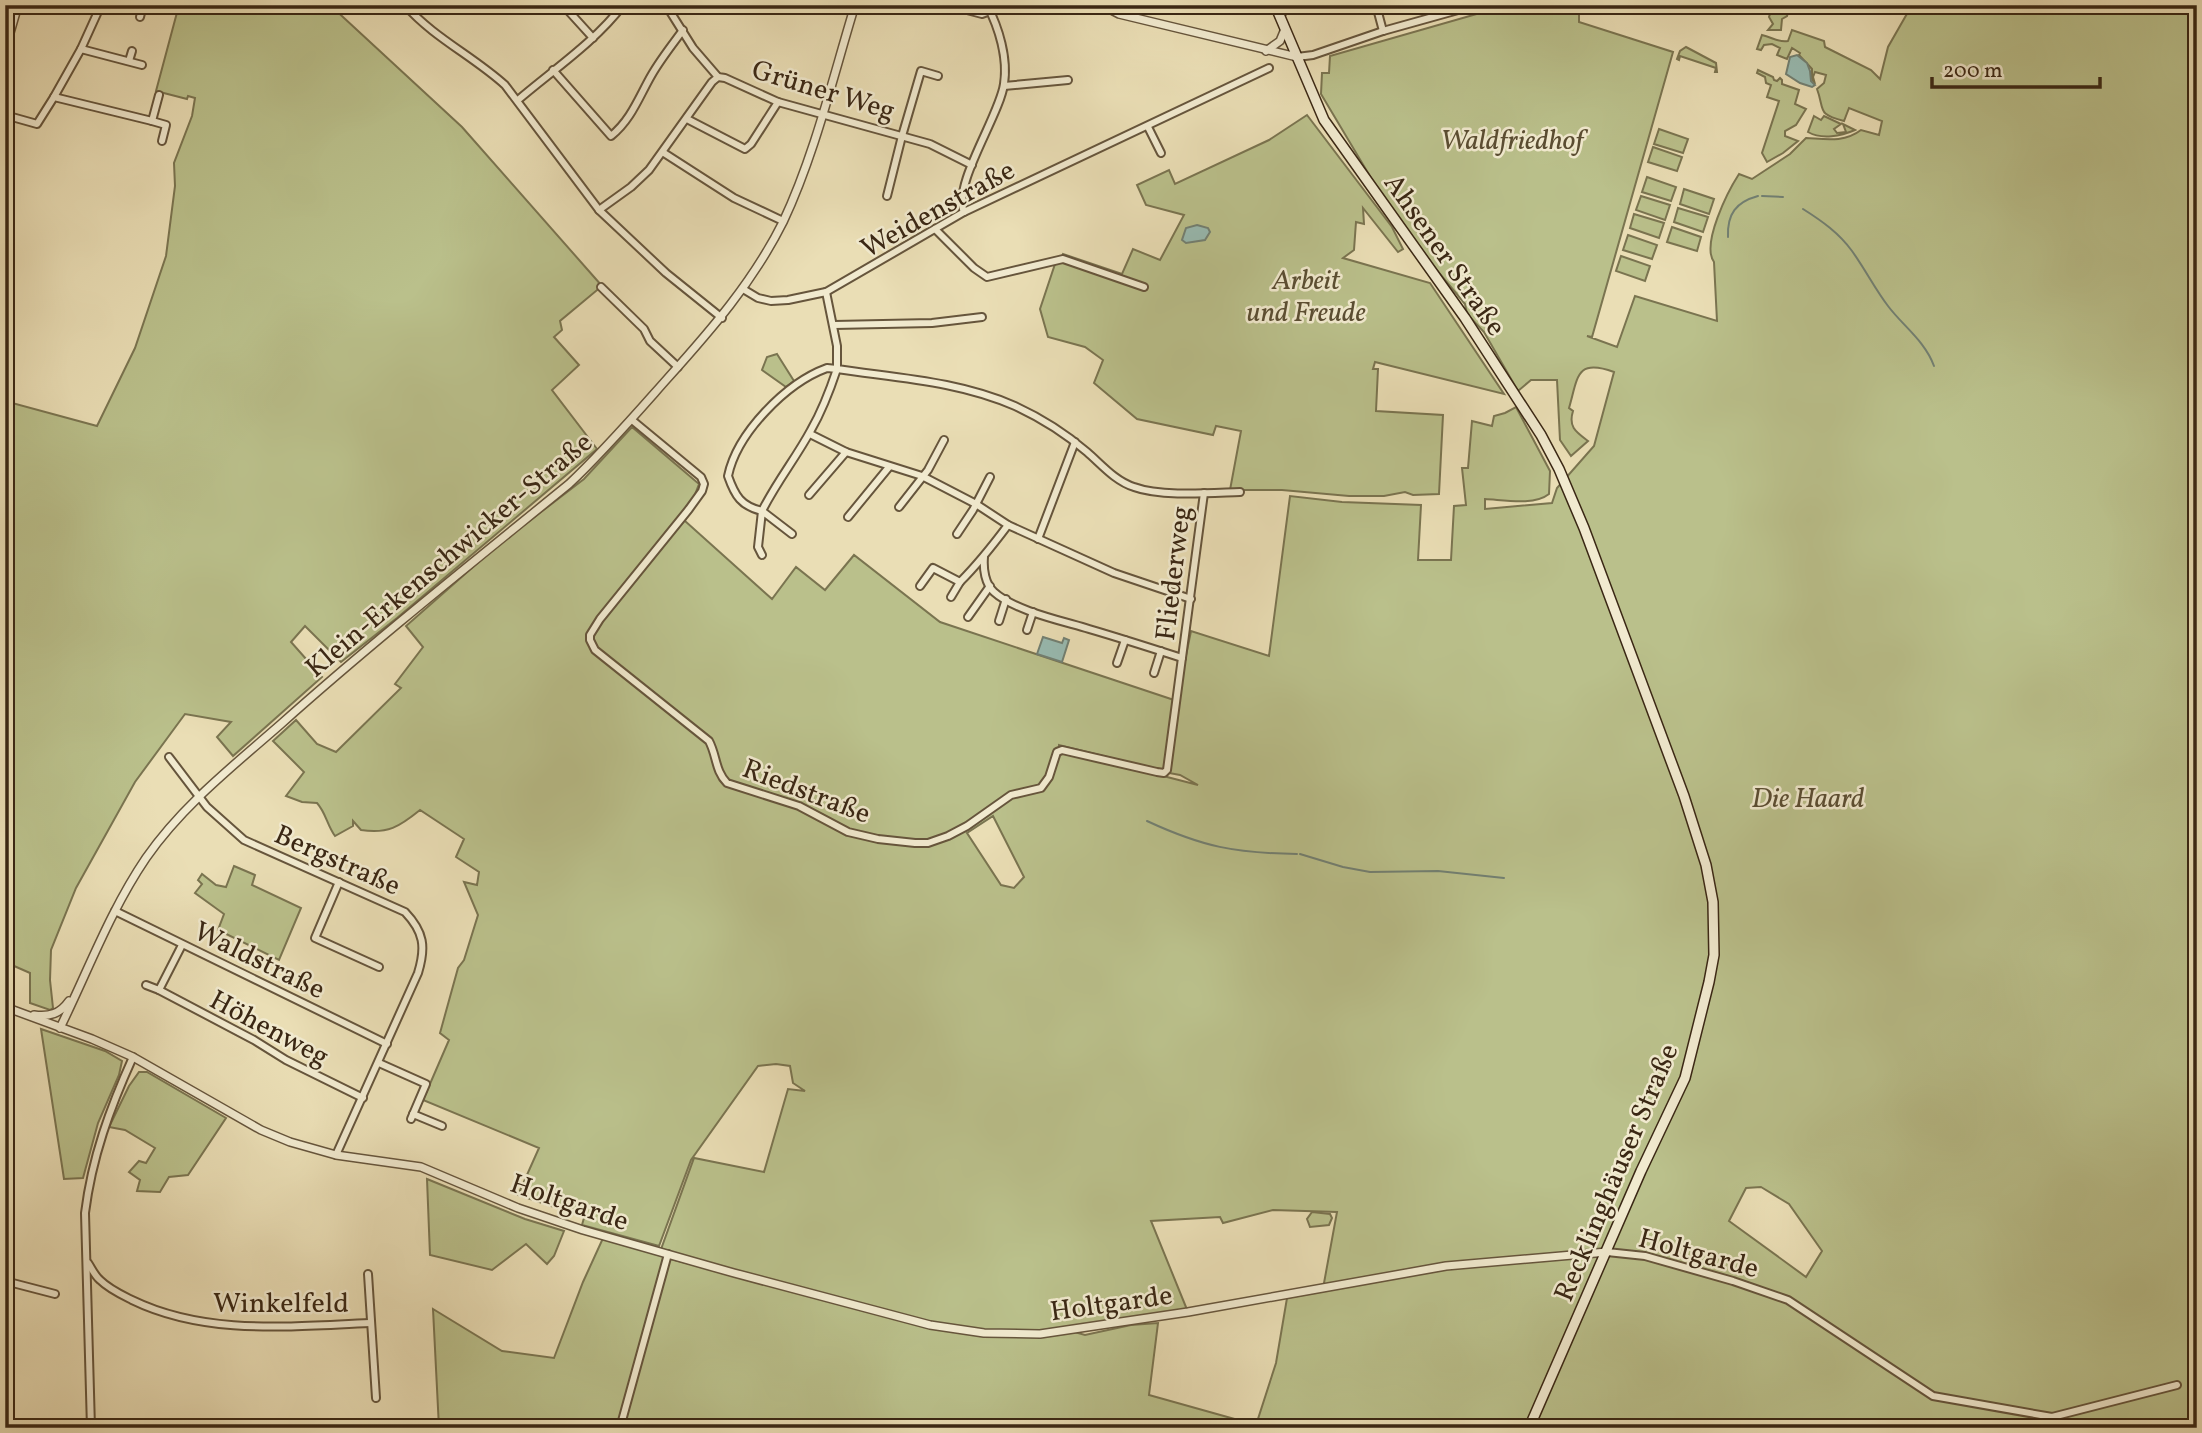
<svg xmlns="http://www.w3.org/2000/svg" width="2202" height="1433" font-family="Vollkorn,serif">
	<rect width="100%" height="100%" fill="#eadeb5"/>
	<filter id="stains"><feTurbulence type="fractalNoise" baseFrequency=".00286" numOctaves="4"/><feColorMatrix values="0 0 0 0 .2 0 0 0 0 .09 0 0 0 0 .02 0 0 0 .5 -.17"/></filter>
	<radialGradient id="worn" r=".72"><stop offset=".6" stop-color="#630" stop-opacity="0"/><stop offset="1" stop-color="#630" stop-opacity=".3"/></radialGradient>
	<!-- green -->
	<g fill="#bac08b" stroke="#7a7450" stroke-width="2" fill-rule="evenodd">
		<path d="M179 5H330L462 127 602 286 560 321 562 330 554 337 579 365 552 390 597 449 397 618 341 662 305 626 291 642 322 677 233 756 217 737 231 722 185 714 135 782 76 888 51 950 50 980 53 1008 50 1010 30 1003V973L5 962V401L97 426 135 348 166 256 175 186 174 163 192 116 195 98 188 96 187 99 156 91Z"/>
		<path d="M1508 5H1579V22L1673 52 1592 337 1587 336 1617 347 1635 296 1717 321 1714 262C1701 244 1728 191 1739 174L1752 179 1790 154 1806 138C1825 139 1844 143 1861 130L1879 135 1882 121 1849 108 1844 121C1816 114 1825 110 1817 89L1824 83 1826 75 1815 72 1813 77 1815 84 1812 79V69L1799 55 1800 53 1792 48 1787 59 1777 55 1780 48 1772 44 1764 45 1761 50 1757 49 1762 35C1772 37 1778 43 1788 41L1792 30 1824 41 1825 47 1871 70 1880 79 1888 47 1912 5H2197V1428H439L433 1309 502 1351 554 1358 583 1282 604 1236 660 1252 694 1158 764 1172 788 1089 805 1091 793 1083 790 1066 776 1064 758 1066 691 1160 659 1246 582 1225 585 1214 569 1212 518 1195 539 1148 423 1100 449 1040 440 1033 458 968 464 960 478 915 464 882 477 885 479 872 456 857 464 839 420 810C399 827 388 834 361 830L353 821V826L335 836C327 825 326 813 317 803L302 802 286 796 304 772 273 741 296 720 317 744 336 752 401 688 395 684 423 647 406 626 498 545 584 479 632 427 699 484 685 521 772 599 796 567 825 590 854 555 940 622 1174 700 1165 768 1160 770 1059 745V749L1198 785 1180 775 1169 773 1181 680 1191 631 1269 656 1290 496 1342 502 1421 505 1418 560H1451L1454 506 1466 505 1462 468H1468L1472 421 1492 426 1494 416 1505 413 1516 407 1550 471 1549 494C1534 506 1504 500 1485 499V509L1552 503 1557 488 1594 446 1614 372C1576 358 1578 377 1569 408L1573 411C1568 427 1576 432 1588 441L1571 456 1560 440 1557 380H1531L1518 391 1484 332 1467 314 1465 304 1435 268 1377 188 1321 94 1322 73H1329L1330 56ZM993 816 1024 877 1014 888 1001 885 967 833ZM1761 1187 1789 1204 1822 1251 1806 1277 1729 1221 1746 1188ZM1273 1210 1337 1212 1324 1283 1325 1291 1287 1298 1276 1363 1256 1425 1149 1395 1158 1323 1131 1325 1085 1335 1071 1331 1188 1312 1151 1221 1220 1217 1223 1223ZM668 1255 830 1299 670 1259Z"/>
		<path d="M1765 5H1790L1787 16 1782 19 1781 30H1768L1773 24 1769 17 1772 8Z"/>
		<path d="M1686 47 1716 63 1717 72H1715L1716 68 1680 56 1679 60 1677 59 1680 51Z"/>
		<path d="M1758 70 1773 77 1774 80 1777 81 1780 78 1782 80V84L1799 90 1795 104 1806 109 1796 125 1785 131V136L1798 141 1783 153 1767 162 1762 153 1779 101 1767 97 1771 85 1766 83 1765 77 1757 73Z"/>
		<path d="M1307 115 1392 227 1403 249 1398 252 1363 208 1364 224 1356 222 1354 250 1343 258 1430 283 1504 394 1375 362 1373 369H1378L1376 411 1443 415 1439 494 1413 495 1405 492 1384 496H1349L1282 490H1230L1241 431 1216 426 1213 435 1137 419 1094 383 1103 360 1085 347 1048 337 1040 309 1056 261H1060L1063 254 1122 274 1133 249 1160 260 1184 215 1146 205 1137 185 1169 170 1175 184 1269 140Z"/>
		<path d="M1814 116 1821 120 1824 116 1841 124 1834 129 1837 133 1846 132 1843 124 1855 130C1841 136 1822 140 1808 132Z"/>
		<path d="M1659 129 1688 139 1683 153 1654 144Z"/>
		<path d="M1653 147 1682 157 1677 171 1648 162Z"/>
		<path d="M1647 177 1676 187 1671 201 1642 192Z"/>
		<path d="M1684 189 1714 199 1709 214 1680 204Z"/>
		<path d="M1641 196 1670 205 1665 220 1636 210Z"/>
		<path d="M1678 208 1708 217 1703 232 1674 222Z"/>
		<path d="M1634 214 1664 223 1659 238 1630 228Z"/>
		<path d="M1672 227 1701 237 1697 251 1667 242Z"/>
		<path d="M1628 235 1657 245 1652 259 1623 250Z"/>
		<path d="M1621 256 1650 266 1645 281 1616 271Z"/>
		<path d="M777 354 794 381 786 387 762 370 767 357Z"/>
		<path d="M234 866 255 875 252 885 301 908 279 960 218 930 224 914 195 893 202 884 198 880 202 874 216 885 226 887Z"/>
		<path d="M41 1029 105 1051 122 1061 119 1075 98 1123 83 1178 64 1179Z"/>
		<path d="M139 1072H147L226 1118 188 1175 169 1177 160 1192 137 1191 140 1180 129 1172 139 1161 146 1163 155 1148 125 1130 109 1127 129 1086Z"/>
		<path d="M427 1179 525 1219 564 1231 554 1256 547 1264 526 1244 492 1270 430 1255Z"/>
		<path d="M1312 1212 1330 1214 1332 1218 1329 1225 1310 1227 1307 1219Z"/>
	</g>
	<!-- water -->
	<g fill="#98bbb2" stroke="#728073" stroke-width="2">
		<path d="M1797 55 1807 63 1810 71 1811 81 1815 85 1812 87 1800 83 1786 74 1790 57Z"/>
		<path d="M1197 225 1208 228 1210 232 1205 240 1186 243 1182 240 1186 228Z"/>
		<path d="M1043 637 1062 643 1064 638 1069 640 1062 662 1037 654Z"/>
	</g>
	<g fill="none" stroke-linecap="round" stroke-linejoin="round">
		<!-- stream -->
		<g stroke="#728073" stroke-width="2">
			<path d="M1762 196 1783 197"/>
			<path d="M1803 209C1822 221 1839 233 1852 251 1865 269 1875 289 1888 306 1903 326 1925 341 1934 366"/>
			<path d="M1728 237C1727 214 1736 202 1758 196"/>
			<path d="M1147 821C1203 847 1235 853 1297 854"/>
			<path d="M1300 854 1343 867 1370 872 1438 871 1504 878"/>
		</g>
		<!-- minor casing -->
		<g stroke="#66553c" stroke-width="10">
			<g id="minor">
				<path d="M143 5 155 9"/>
				<path d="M405 5C434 38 473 56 505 85L599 210 666 273 722 318"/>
				<path d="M563 5 593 38"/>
				<path d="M666 5 693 48 718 77 725 78 778 102 930 144 972 165"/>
				<path d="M948 5 982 14 990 11"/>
				<path d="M1376 5 1383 31"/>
				<path d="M1279 16 1290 5"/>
				<path d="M140 17 143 5"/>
				<path d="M81 49 101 5"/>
				<path d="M1297 57 1313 55 1383 31 1476 5"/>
				<path d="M129 61 132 51"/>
				<path d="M553 70 611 136C631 120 639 97 651 76 660 60 672 45 683 30"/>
				<path d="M1004 86 1068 80"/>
				<path d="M54 97 81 49 142 65"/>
				<path d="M518 100C553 70 595 42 623 5"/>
				<path d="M5 115 37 124 54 97 152 121 159 95"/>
				<path d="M687 119 745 149 751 144 778 102"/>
				<path d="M152 121 166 125 162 141"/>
				<path d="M1148 127 1161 153"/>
				<path d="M664 153 734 198 783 221"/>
				<path d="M887 196 902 136 921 71 938 76"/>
				<path d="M599 210 631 187 649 170 712 82 718 77"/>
				<path d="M964 212C952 185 1000 115 1004 84 1008 58 999 28 987 5"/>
				<path d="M935 229 974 268 987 277 1063 259 1144 287"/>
				<path d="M601 287 644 329 650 341 678 367"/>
				<path d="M743 289 758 298 771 301 788 300 826 292 964 212 1269 68"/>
				<path d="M826 292 837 346V369C897 378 958 381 1015 406 1041 418 1065 433 1087 452 1101 464 1115 481 1134 487 1161 497 1210 493 1240 492"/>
				<path d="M834 325 932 323 982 317"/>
				<path d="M827 368 837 369C830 390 822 411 811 430 796 458 777 481 762 511 741 506 735 496 728 476 737 433 786 383 827 368Z"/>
				<path d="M632 420 701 477 704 484 702 491 689 509 600 619 590 635V640L595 650 709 741C717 756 715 771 727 783L799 806 848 832 878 839 915 843H928L948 836 967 826 1011 795 1041 788 1049 777 1057 752 1062 750 1157 772 1164 773 1167 770 1204 493"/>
				<path d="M810 434 846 452 922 476 976 504 1008 525 1114 573 1191 599"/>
				<path d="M809 495 846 452"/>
				<path d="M899 507 928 470 944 440"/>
				<path d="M848 517 889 467"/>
				<path d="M957 534 973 510 990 477"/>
				<path d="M1038 539 1075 442"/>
				<path d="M762 555 758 547 762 511 792 534"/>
				<path d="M984 557C983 569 985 584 994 592 1015 611 1063 621 1089 629 1120 638 1151 648 1182 658"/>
				<path d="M920 586 933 568 960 582C978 564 993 545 1008 525"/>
				<path d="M951 597 960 582"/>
				<path d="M968 617 990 586"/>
				<path d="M999 621 1006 599"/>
				<path d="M1027 630 1033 612"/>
				<path d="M1117 663 1125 640"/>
				<path d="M1154 673 1161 651"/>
				<path d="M169 757 207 807 244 840 405 912C424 932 426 947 418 973L336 1155"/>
				<path d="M339 882 315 938 379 967"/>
				<path d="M115 911 387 1044"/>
				<path d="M182 945 159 990 254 1040 286 1060 363 1098"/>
				<path d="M146 985 159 990"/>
				<path d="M379 1063 426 1084 411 1119"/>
				<path d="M413 1114 442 1126"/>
				<path d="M1607 1252 1645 1256 1733 1281 1788 1300 1933 1396 2052 1417 2177 1385"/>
				<path d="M88 1263C92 1269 95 1276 100 1280 109 1289 122 1295 132 1300 206 1336 291 1326 370 1323"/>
				<path d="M368 1274 376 1398"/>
				<path d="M5 1281 55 1294"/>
				<path d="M91 1428 85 1213C92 1157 110 1108 133 1057"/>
				<path d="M620 1428 668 1254"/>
			</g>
		</g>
		<!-- tertiary casing -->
		<g stroke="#66553c" stroke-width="10">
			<g id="tertiary">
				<path d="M1102 5 1119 14 1297 57"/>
				<path d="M5 50 18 5"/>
				<path d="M1266 51 1280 41 1285 29"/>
				<path d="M5 1007 92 1039 133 1057 261 1130 290 1142 336 1155 421 1167 518 1208 583 1230 734 1273 930 1325 984 1333 1040 1334 1188 1312 1446 1266 1607 1252"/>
				<path d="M34 1015C49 1017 60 1014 69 1001"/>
				<path d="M60 1028C88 971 110 911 146 858 182 806 233 766 281 724 374 641 472 563 569 484 604 451 635 415 667 379 711 330 753 282 783 222 815 154 833 77 855 5"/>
			</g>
		</g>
		<!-- secondary casing -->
		<g stroke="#3a2714" stroke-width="12">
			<path id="secondary" d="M1275 5 1324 120 1465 318 1541 435 1559 469 1584 528 1684 796 1706 865 1713 902 1714 955 1709 982 1685 1078 1641 1171 1529 1428"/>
		</g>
		<!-- minor -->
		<use href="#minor" stroke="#f1eacf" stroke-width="6"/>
		<!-- tertiary -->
		<use href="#tertiary" stroke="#f1eacf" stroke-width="7"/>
		<!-- secondary -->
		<use href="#secondary" stroke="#f1eacf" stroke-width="9"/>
	</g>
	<g text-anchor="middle" stroke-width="5" stroke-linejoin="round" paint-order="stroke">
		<!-- street labels -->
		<g font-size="28" fill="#3a2714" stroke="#f1eacf">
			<text transform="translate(824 89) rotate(17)" y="10">Grüner Weg</text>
			<text transform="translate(937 208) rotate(-29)" y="10">Weidenstraße</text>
			<text transform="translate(1446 254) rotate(55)" y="10">Ahsener Straße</text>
			<text transform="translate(448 554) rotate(-40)" y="10">Klein-Erkenschwicker-Straße</text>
			<text transform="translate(1172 573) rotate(-83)" y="10">Fliederweg</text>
			<text transform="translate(807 790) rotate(21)" y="10">Riedstraße</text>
			<text transform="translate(338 859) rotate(24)" y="10">Bergstraße</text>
			<text transform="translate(260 959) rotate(26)" y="10">Waldstraße</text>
			<text transform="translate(270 1027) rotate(28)" y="10">Höhenweg</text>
			<text transform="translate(1615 1172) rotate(-67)" y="10">Recklinghäuser Straße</text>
			<text transform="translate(570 1201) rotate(19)" y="10">Holtgarde</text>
			<text transform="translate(1699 1252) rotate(15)" y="10">Holtgarde</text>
			<text x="281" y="1312">Winkelfeld</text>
			<text transform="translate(1111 1302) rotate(-8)" y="10">Holtgarde</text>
		</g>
		<!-- park labels -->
		<g font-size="28" font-style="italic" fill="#5a4d32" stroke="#f1eacf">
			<text x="1512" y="149">Waldfriedhof</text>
			<text x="1306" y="289">Arbeit<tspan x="1306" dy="32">und Freude</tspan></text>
			<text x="1808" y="807">Die Haard</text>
		</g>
	</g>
	<!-- margin -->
	<rect width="2202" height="1433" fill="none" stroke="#eadeb5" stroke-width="28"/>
	<rect x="7" y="7" width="2188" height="1419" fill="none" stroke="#3a2714" stroke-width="3.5"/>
	<rect x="14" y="14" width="2174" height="1405" fill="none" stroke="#3a2714" stroke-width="2"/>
	<!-- scale -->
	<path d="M1932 77v10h168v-10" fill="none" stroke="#3a2714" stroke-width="3.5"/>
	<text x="1943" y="77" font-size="21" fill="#3a2714" stroke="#f1eacf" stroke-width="5" paint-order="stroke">200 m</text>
	<rect width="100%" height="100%" filter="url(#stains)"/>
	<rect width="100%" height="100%" fill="url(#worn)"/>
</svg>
